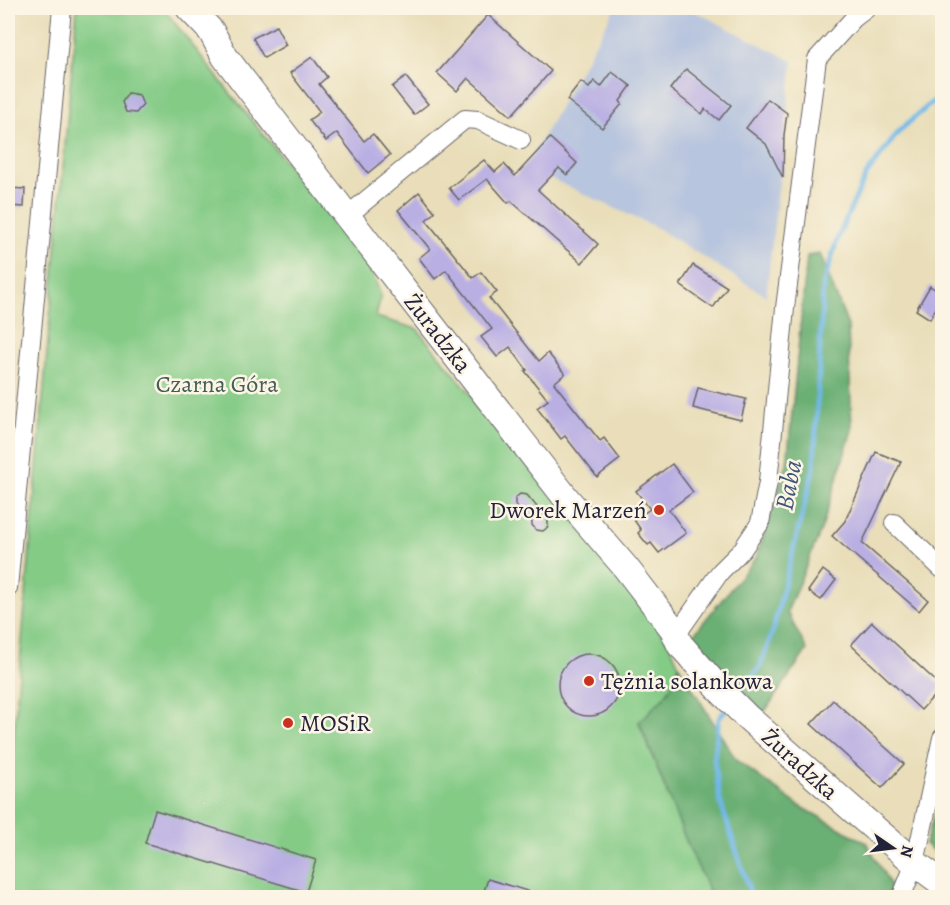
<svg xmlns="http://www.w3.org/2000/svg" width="950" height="905" font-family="Alegreya,serif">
	<rect width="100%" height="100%" fill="#fcf5e5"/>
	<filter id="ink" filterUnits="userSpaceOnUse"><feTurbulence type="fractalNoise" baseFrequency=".0167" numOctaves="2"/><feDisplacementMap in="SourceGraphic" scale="12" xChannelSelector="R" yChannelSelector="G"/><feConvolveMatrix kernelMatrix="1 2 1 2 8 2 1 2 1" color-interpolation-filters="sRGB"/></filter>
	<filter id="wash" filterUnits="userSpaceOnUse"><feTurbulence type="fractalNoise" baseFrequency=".008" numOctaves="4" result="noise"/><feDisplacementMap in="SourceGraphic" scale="24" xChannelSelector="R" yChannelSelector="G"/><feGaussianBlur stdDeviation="1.35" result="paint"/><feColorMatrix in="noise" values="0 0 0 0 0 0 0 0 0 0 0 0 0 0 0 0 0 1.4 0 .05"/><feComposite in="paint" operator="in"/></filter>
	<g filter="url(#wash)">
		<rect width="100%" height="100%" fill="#e9deb9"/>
		<!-- industrial -->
		<path fill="#b8c5de" d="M615 8H688L793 61 766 296 657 228 526 167Z"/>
		<!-- green -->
		<path fill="#84cb86" stroke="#537660" stroke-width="1.5" d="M77 8H163L234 98 369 266 381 295 376 317 417 329 542 479 669 643 679 666 673 685 664 697 639 723 687 843 712 897 8 898V801Z"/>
		<!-- forest -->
		<g fill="#6baf73" stroke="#466857" stroke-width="1.5">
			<path d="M820 254 848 326 852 430 822 528 787 612 807 650 763 714 693 635 756 558 787 464 807 256Z"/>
			<path d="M679 666 736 760 798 805 867 843 891 886 886 897H712L687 843 639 722 664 697 672 685Z"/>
			<path d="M942 790V858L925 844Z"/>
		</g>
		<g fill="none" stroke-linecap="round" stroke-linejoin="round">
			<!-- stream -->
			<g stroke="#6fb8e7" stroke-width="5">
				<path d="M737 695 760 667 773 630 814 467 823 285 838 237 866 175 900 130 942 94"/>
				<path d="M728 707 719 718 714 760 720 801 752 898"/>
			</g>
		</g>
		<g id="blocks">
			<!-- building -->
			<g fill="#b9afe3">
				<path d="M488 15 551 71 511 116 468 78 457 91 437 73Z"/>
				<path d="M276 26 286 45 264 58 253 38Z"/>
				<path d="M312 57 327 77 319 84 364 141 373 134 390 155 368 173 337 133 326 141 309 120 320 112 290 73Z"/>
				<path d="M686 69 731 105 719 120 705 109 702 114 670 89Z"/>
				<path d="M612 72 631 86 620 101 622 104 602 128 567 100 581 82 589 88 594 81 601 87Z"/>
				<path d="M406 77 428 104 414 115 392 87Z"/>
				<path d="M128 93 139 95 143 105 136 113 126 112 122 102Z"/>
				<path d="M768 99 787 113 784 135 783 178 766 144 746 128Z"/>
				<path d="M550 138 577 163 567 175 559 168 538 190 598 244 582 263 511 201 508 203 487 179 459 200 449 188 484 160 495 172 504 164 515 176Z"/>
				<path d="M8 188 25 189 24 207 8 206Z"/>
				<path d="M419 192 435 212 426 220 473 278 481 272 497 292 489 298 539 361 548 353 565 374 554 383 600 441 604 438 620 459 597 477 565 436 561 439 537 408 548 400 525 371 527 370 510 347 497 357 481 337 492 329 446 270 435 279 419 258 430 249 398 210Z"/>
				<path d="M693 265 727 287 713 308 680 285Z"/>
				<path d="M930 286 942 294V297L930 319 916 310Z"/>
				<path d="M698 388 746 399 741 420 693 408Z"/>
				<path d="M876 452 901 462 862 543 928 600 919 611 832 536 845 521Z"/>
				<path d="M672 464 693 492 669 510 686 533 659 553 651 543 648 545 638 533 641 530 634 520 650 509 636 491Z"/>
				<path d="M520 494 527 495 548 520V527L543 531 536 530 532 525 531 512 519 510 515 505V498Z"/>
				<path d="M823 570 836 580 821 600 808 591Z"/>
				<path d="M872 622 942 687 921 710 851 645Z"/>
				<circle cx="589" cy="685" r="31"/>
				<path d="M833 700 904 764 882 788 811 724Z"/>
				<path d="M155 810 316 860 306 892 145 843Z"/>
				<path d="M488 879 537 894 536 897H482Z"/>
			</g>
		</g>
	</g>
	<g filter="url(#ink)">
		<use href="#blocks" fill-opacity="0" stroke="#686467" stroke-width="1.5"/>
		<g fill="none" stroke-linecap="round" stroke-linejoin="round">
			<!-- street casing -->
			<g stroke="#686467" stroke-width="20">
				<g id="street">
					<path d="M347 216 465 119 478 120 521 140"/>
					<path d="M894 523 942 569"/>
					<path d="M8 588 62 8"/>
					<path d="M673 629 681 628 720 572 742 550 760 523 768 482 785 308 817 59 854 18 867 8"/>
					<path d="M901 898 915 863 942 738"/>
				</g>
			</g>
			<!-- secondary casing -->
			<g stroke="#686467" stroke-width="28">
				<path id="secondary" d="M189 8 211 31 225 57 347 216 566 498 626 568 673 629 680 645 684 649 720 690 746 716 860 816 915 863 942 883"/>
			</g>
			<!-- street -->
			<use href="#street" stroke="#fff" stroke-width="18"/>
			<!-- secondary -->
			<use href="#secondary" stroke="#fff" stroke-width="26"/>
		</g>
	</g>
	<!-- markers -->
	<g fill="#c8321e" stroke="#fcf5e5" stroke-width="2">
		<circle cx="659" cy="510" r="6"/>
		<circle cx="589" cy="681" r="6"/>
		<circle cx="288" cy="723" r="6"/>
	</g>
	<g text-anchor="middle" stroke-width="5" stroke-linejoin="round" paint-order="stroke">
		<!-- street labels -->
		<g font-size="24" fill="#22223b" stroke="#fcf5e5">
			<text transform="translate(438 333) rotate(52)" y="8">Żuradzka</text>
			<text transform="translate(800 764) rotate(42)" y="8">Żuradzka</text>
		</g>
		<!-- park labels -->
		<g font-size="24" fill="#445d55" stroke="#fcf5e5">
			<text x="217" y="392">Czarna Góra</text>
		</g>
		<!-- poi labels -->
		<g font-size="24" fill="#22223b" stroke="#fcf5e5" text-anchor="start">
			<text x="647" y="518" text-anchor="end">Dworek Marzeń</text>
			<text x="601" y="689">Tężnia solankowa</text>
			<text x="300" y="731">MOSiR</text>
		</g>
		<!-- water labels -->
		<g font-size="26" font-style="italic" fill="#3d5677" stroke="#fcf5e5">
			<text transform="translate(788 485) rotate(-79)" y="9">Baba</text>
		</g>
	</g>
	<!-- margin -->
	<rect width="950" height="905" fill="none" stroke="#fcf5e5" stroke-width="30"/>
	<!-- north arrow -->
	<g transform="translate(893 848) rotate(104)" stroke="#fcf5e5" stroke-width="4.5" paint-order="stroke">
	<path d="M0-4.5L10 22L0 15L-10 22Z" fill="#22223b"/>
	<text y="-9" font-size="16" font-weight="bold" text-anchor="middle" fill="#22223b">N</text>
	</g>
</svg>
